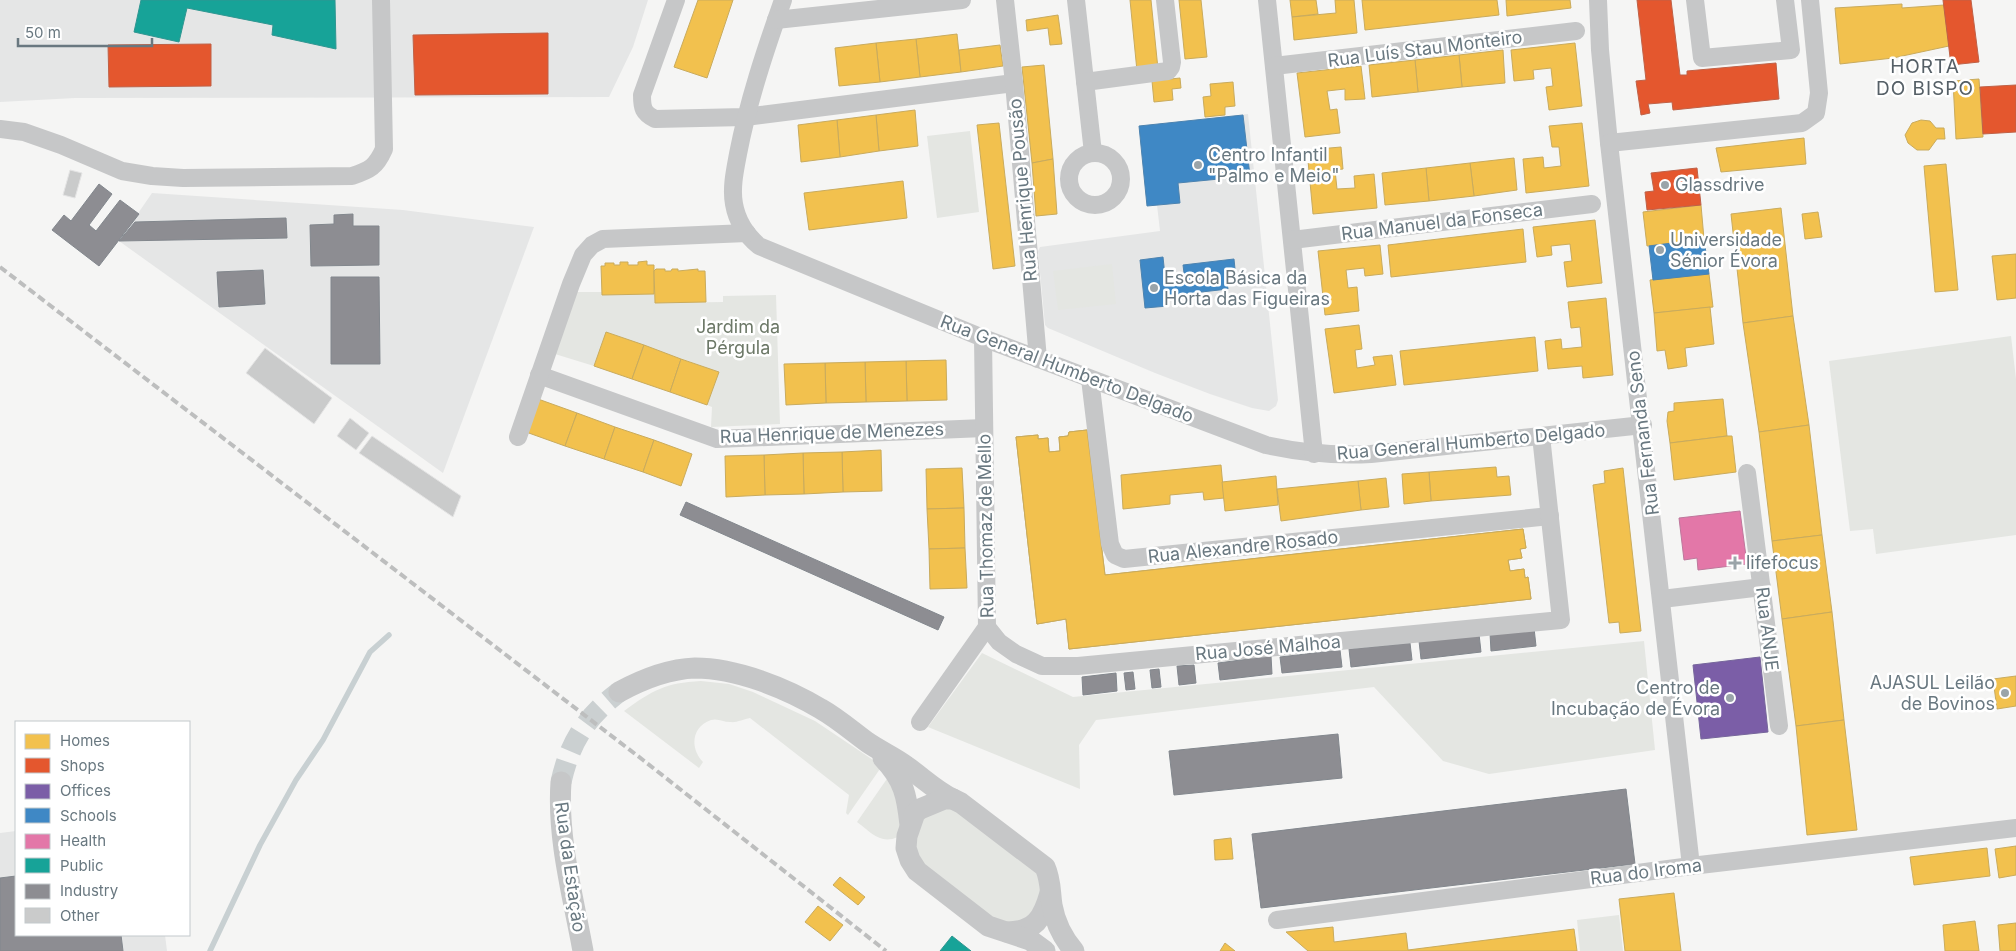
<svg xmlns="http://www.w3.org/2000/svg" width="2016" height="951" font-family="Inter,sans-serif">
	<rect width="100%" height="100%" fill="#f5f5f4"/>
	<!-- built -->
	<g fill="#e5e6e6">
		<path d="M0 0H648L633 47 609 97 75 98 0 102Z"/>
		<path d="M1248 114 1278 400 1276 406 1269 411 1252 408 1210 394 1155 373 1048 328 1045 325 1038 251 1040 247 1160 231 1157 205 1147 206 1139 126Z"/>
		<path d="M152 193 403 210 534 227 443 473 119 241Z"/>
		<path d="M16 831V935H165L167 951H0V833Z"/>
	</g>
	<!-- green -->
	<g fill="#e4e6e2">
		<path d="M970 131 979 212 937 218 927 136Z"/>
		<path d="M1112 264 1116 304 1058 310 1053 271Z"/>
		<path d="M576 292H602V295L654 294 655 303 723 302V296L776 295 780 424 711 427 712 407 707 405 719 372 606 332 594 366 555 354Z"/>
		<path d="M2011 336 2016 379V535L1876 554 1873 529 1850 531 1829 361Z"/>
		<path d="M1644 641 1655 750 1489 774 1443 761 1374 687 1096 720 1079 745 1080 789 928 727 982 653 1073 697Z"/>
		<path d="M701 681 729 684 753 692 815 721 882 766 848 815 846 813 849 795 750 718C744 719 736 723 730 722 723 722 718 718 711 720 691 727 690 749 703 762L699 768 624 711C653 690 665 683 701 681Z"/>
		<path d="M891 773 903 800 898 837C880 845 871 832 857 822Z"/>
		<path d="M953 804 1039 870 1045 888 1029 922 1003 926 922 868 914 852 921 816Z"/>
		<path d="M1619 915 1623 951H1580L1577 920Z"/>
	</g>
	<!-- homes -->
	<g fill="#f2c14e" stroke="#c9ab5d" fill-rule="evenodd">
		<path d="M698 0H733L707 78 674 67Z"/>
		<path d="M1130 0H1151L1158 69 1137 71Z"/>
		<path d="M1179 0H1201L1207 57 1185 59Z"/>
		<path d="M1290 0H1316L1318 14 1292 17Z"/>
		<path d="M1335 0H1354L1357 33 1294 40 1292 17 1336 13Z"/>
		<path d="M1362 0H1497L1499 15 1365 30Z"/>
		<path d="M1506 0H1570L1571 8 1507 16Z"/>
		<path d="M1902 4V8L1944 5 1949 46 1893 58 1840 64 1835 8Z"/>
		<path d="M1058 15 1062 44 1050 45 1048 28 1027 31 1026 20Z"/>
		<path d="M957 34 961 72 920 77 916 39Z"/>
		<path d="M916 39 920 77 880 82 876 43Z"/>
		<path d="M876 43 880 82 839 86 835 48Z"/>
		<path d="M1575 43 1582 106 1549 110 1546 87 1553 86 1551 68 1533 70 1534 79 1514 81 1511 50Z"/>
		<path d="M1000 45 1003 66 961 72 959 50Z"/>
		<path d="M1503 50 1505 83 1462 87 1459 55Z"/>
		<path d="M1459 55 1462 87 1418 92 1415 60Z"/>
		<path d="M1415 60 1418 92 1372 97 1369 65Z"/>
		<path d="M1044 65 1053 159 1032 163 1022 67Z"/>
		<path d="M1361 66 1365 99 1345 100V89L1327 91 1330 110 1337 109 1340 133 1305 137 1297 73Z"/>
		<path d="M1180 78 1181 88 1172 89 1173 100 1154 102 1152 81Z"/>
		<path d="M1979 79 1983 137 1956 139 1953 81Z"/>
		<path d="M1233 82 1235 106 1225 107V115L1205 117 1203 97 1211 96 1210 84Z"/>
		<path d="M915 110 918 146 879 151 876 115Z"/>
		<path d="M876 115 879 151 840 157 837 120Z"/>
		<path d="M837 120 840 157 801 162 798 125Z"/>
		<path d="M1921 120 1930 121 1936 128H1944L1945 139H1937L1929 150H1917L1908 143 1905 135 1912 123Z"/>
		<path d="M999 123 1015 266 993 269 977 125Z"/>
		<path d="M1582 123 1589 186 1526 193 1523 159 1543 157 1544 168 1561 166 1559 147H1552L1549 126Z"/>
		<path d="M1804 138 1806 164 1721 172 1716 148Z"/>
		<path d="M1341 147 1343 169 1335 170 1337 189 1355 188 1354 176 1374 174 1377 208 1313 214 1307 150Z"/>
		<path d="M1514 158 1517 190 1474 196 1470 163Z"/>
		<path d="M1053 159 1057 214 1036 216 1032 163Z"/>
		<path d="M1470 163 1474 196 1429 201 1426 168Z"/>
		<path d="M1946 164 1958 290 1935 292 1924 166Z"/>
		<path d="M1426 168 1429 201 1385 205 1382 173Z"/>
		<path d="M903 181 907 218 809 230 804 193Z"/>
		<path d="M1701 205 1704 239 1647 246 1643 212Z"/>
		<path d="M1781 208 1793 316 1743 323 1731 214Z"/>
		<path d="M1818 212 1822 237 1805 239 1802 214Z"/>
		<path d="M1595 220 1602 283 1567 287 1564 262 1572 261 1570 244 1551 246 1552 255 1537 257 1533 227Z"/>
		<path d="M1523 229 1526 262 1391 277 1388 245Z"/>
		<path d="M1380 245 1383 274 1365 276 1364 268 1346 270 1348 288 1357 287 1359 311 1325 315 1318 251Z"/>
		<path d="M2016 254V298L1997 300 1992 256Z"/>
		<path d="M647 261V265H654V294L602 295 601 266H605V263H614V265H620V262H628V265H638V262Z"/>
		<path d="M656 269H665V271H671L672 269H678V271L698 269V271H705L706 302 655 303 654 271Z"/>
		<path d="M1709 274 1713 307 1654 313 1650 280Z"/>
		<path d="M1606 298 1613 375 1583 378 1582 366 1548 369 1545 341 1561 339 1562 349 1582 347 1580 327 1571 328 1568 302Z"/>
		<path d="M1710 307 1714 344 1685 348 1687 366 1668 369 1665 350 1657 351 1654 313Z"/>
		<path d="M1793 316 1809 425 1759 432 1743 323Z"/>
		<path d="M1359 325 1362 349 1355 350 1357 368 1375 365 1373 357 1392 355 1396 385 1334 393 1325 329Z"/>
		<path d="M606 332 644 345 632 379 594 366Z"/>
		<path d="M1535 337 1538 371 1404 385 1400 351Z"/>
		<path d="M644 345 681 359 670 392 632 379Z"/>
		<path d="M681 359 719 372 707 405 670 392Z"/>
		<path d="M946 360 947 400 907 401 906 361Z"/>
		<path d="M906 361 907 401 866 402 865 362Z"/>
		<path d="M865 362 866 402 826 403 825 363Z"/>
		<path d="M825 363 826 403 786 405 784 364Z"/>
		<path d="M538 399 577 413 565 446 526 432Z"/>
		<path d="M1723 399 1727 436 1670 443 1667 421 1668 412 1674 411V403Z"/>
		<path d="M577 413 615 427 604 459 565 446Z"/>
		<path d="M1809 425 1822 535 1772 541 1759 432Z"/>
		<path d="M615 427 654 440 643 472 604 459Z"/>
		<path d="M1087 430 1105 575 1523 529 1526 548 1520 549 1522 558 1508 560 1510 571 1524 569 1525 578 1528 577 1531 599 1069 649 1066 619 1037 624 1016 437 1038 435V439L1048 438 1049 452 1060 451 1059 437 1068 436 1069 432ZM1061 463 1063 478H1071L1072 482 1082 481 1084 503 1073 504V508L1064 509 1065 524 1055 525 1054 511 1045 512 1044 506 1036 507 1034 484 1044 483V479L1051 478 1050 464ZM1069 530 1070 545H1079V549L1090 548 1092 570 1080 571V575L1071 576 1073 591 1063 592 1062 578 1052 579V574H1043L1041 551 1052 550 1051 546H1059L1058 531ZM1477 543 1479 554 1483 553 1485 562 1499 561 1500 572 1486 573 1487 582 1482 583 1483 592 1460 595 1459 584H1455L1454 577 1440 578 1439 568 1454 566 1453 557H1457L1455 546ZM1409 550 1410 561H1415L1416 569 1430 568 1432 579 1417 580 1418 590H1413L1415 599 1392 602 1391 591 1386 592V584L1372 585 1370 575 1385 573 1384 564H1388L1386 553ZM1340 557 1341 569 1345 568 1346 576 1361 575 1362 586 1348 587 1349 597H1344L1345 606 1322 609 1321 598 1317 599 1316 591 1302 592 1301 582 1316 581 1315 572 1319 571 1317 560ZM1270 565 1271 577 1275 576 1276 585 1291 583 1292 593 1279 595 1280 604 1275 605 1276 614 1253 617 1252 606 1248 607 1247 599 1232 601 1231 590 1246 588 1245 579 1249 578 1248 568ZM1201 572 1202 583H1206L1207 592 1222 590 1223 600 1210 602 1211 611 1206 612 1207 620 1184 623 1182 613H1178V606L1163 607 1162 596 1177 594 1176 586 1180 585 1179 574ZM1132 580 1134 591H1137L1139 600 1153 598 1155 608 1141 610 1142 619 1137 620 1138 628 1115 631 1114 621H1110L1109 613 1094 615 1093 604 1108 602 1107 593H1112L1111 582Z"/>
		<path d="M1087 430 1105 575 1523 529 1526 548 1520 549 1522 558 1508 560 1510 571 1524 569 1525 578 1528 577 1531 599 1069 649 1066 619 1037 624 1016 437 1038 435V439L1048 438 1049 452 1060 451 1059 437 1068 436 1069 432Z"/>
		<path d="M1727 436H1732L1736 472 1674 480 1670 443Z"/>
		<path d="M654 440 692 454 681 486 643 472Z"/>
		<path d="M881 450 882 491 843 492 842 452Z"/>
		<path d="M842 452 843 492 804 494 803 453Z"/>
		<path d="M803 453 804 494 765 495 764 455Z"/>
		<path d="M764 455 765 495 726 497 725 456Z"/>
		<path d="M1221 465 1224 498 1204 500 1203 492 1170 495V504L1123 509 1121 475Z"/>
		<path d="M1496 467 1497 477 1509 476 1511 495 1431 501 1429 472Z"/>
		<path d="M962 468 964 508 927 509 926 469Z"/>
		<path d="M1623 468 1641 631 1620 633 1619 622 1609 623 1593 485 1605 483 1604 471Z"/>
		<path d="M1429 472 1431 501 1404 504 1402 474Z"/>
		<path d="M1276 476 1278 505 1225 511 1222 482Z"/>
		<path d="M1386 478 1389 507 1361 510 1358 481Z"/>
		<path d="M1358 481 1361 510 1281 521 1277 489Z"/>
		<path d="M964 508 965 548 929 549 927 509Z"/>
		<path d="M1822 535 1832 612 1782 619 1772 541Z"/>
		<path d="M965 548 967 588 930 589 929 549Z"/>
		<path d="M1832 612 1844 720 1796 726 1782 619Z"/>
		<path d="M2016 676V706L1997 709 1993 679Z"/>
		<path d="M1844 720 1857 830 1807 835 1796 726Z"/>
		<path d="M1231 838 1233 859 1215 860 1214 840Z"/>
		<path d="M2016 846V875L1999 878 1995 849Z"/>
		<path d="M1987 848 1990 876 1914 885 1910 857Z"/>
		<path d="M840 877 865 897 858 905 833 885Z"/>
		<path d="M1674 893 1681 951H1625L1619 899Z"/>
		<path d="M818 906 843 925 830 941 805 922Z"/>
		<path d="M1975 921 1979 951H1945L1943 925Z"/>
		<path d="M2016 923V951H2000L1998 925Z"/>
		<path d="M1333 927 1334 942 1406 933 1408 950 1574 929 1577 951H1308L1286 932Z"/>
		<path d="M1225 943 1235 951H1220Z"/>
	</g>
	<!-- shops -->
	<g fill="#e4572e" stroke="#bf6147">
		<path d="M1637 0H1671L1680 75H1687V71L1776 63 1779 99 1673 110 1672 102 1648 104 1650 113 1641 115 1636 81 1646 80Z"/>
		<path d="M1943 0H1971L1979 62 1951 65Z"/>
		<path d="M548 33V94L415 95 413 35Z"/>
		<path d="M211 44V86L109 87 108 45Z"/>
		<path d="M2016 85V132L1983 134 1980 87Z"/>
		<path d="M1697 168 1701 205 1647 210 1645 192 1654 191 1651 173Z"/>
	</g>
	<!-- offices -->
	<path fill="#7b5ea7" stroke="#76669b" d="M1760 657 1768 732 1701 739 1693 665Z"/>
	<!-- schools -->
	<g fill="#3f88c5" stroke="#4c83b0">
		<path d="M1243 115 1250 176 1178 183 1180 203 1147 206 1139 126Z"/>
		<path d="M1704 239 1709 274 1653 280 1649 246Z"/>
		<path d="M1163 257 1165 276 1184 273 1183 265 1234 259 1235 269 1225 270 1228 289 1166 296 1168 306 1145 308 1140 260Z"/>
	</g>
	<!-- health -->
	<path fill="#e377a8" stroke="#be779c" d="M1740 511 1747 564 1698 570 1697 558 1684 560 1679 518Z"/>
	<!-- public -->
	<g fill="#17a398" stroke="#309691">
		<path d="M141 0H335L336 49 272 35 273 25 187 8 179 42 134 32Z"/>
		<path d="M952 936 971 951H940Z"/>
	</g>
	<!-- industry -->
	<g fill="#8d8d92" stroke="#82878d">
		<path d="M99 184 112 194 89 225 96 231 120 200 139 214 99 266 52 230 64 215 71 221Z"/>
		<path d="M353 214V226H379V265L311 266 310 225 334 224V215Z"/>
		<path d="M286 218 287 238 119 241 135 222Z"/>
		<path d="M263 270 265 304 219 307 217 272Z"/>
		<path d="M331 277H379L380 364H331Z"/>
		<path d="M686 502 944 617 938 630 680 515Z"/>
		<path d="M1534 628 1536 646 1491 651 1490 633Z"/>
		<path d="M1479 634 1481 652 1421 659 1419 641Z"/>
		<path d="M1410 643 1412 660 1351 667 1349 649Z"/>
		<path d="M1340 650 1342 667 1282 673 1280 657Z"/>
		<path d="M1271 656 1272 674 1220 680 1218 663Z"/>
		<path d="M1194 665 1196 683 1179 685 1177 666Z"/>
		<path d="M1159 669 1161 687 1152 688 1150 670Z"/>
		<path d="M1133 672 1135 689 1126 690 1124 673Z"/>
		<path d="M1116 673 1117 691 1083 695 1082 677Z"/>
		<path d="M1338 734 1342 778 1174 795 1169 751Z"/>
		<path d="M1626 789 1635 864 1261 908 1252 834Z"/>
		<path d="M16 876V935H121L123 951H0V878Z"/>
	</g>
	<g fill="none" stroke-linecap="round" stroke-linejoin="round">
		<!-- stream -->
		<path stroke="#c8d0d2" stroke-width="5.5" d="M210 951 260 845 296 780 323 740 370 652 389 635"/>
	</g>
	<!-- building -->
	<g fill="#cacbcb" stroke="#e4e4e4">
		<path d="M70 170 82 173 75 198 63 195Z"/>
		<path d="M265 348 332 398 314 424 246 373Z"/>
		<path d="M350 418 369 433 356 450 337 436Z"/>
		<path d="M372 436 461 496 453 517 359 453Z"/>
	</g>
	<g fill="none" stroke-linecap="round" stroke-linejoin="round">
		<!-- tertiary-tunnel -->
		<path stroke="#cbd0d1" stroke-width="21" stroke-dasharray="21 11" stroke-linecap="butt" d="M561 782C570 742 586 717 619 692"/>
		<!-- minor -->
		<g stroke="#c6c7c8" stroke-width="18">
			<path d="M676 0 642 95C642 108 643 113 655 119L745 117 1014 83 1038 359"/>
			<path d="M783 0C765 51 748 102 738 154 735 170 731 188 734 204 737 221 746 235 759 246L983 338 1266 445C1302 453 1335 456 1371 454L1643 425"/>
			<path d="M1005 0 1014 83"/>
			<path d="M1076 0 1093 153"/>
			<path d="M1267 0 1314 454"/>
			<path d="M1598 0 1600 50 1609 143 1691 866"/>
			<path d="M1695 0 1702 58 1791 50 1785 0"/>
			<path d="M776 20 962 0"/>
			<path d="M1274 66 1576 31"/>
			<path d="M1085 82 1168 71 1171 67 1172 62 1165 0"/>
			<path d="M0 129 24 132 61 145 122 171 152 176 183 178 352 176C370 170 376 167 384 149L381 0"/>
			<path d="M1609 143 1802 123 1816 113 1819 93 1810 0"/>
			<circle cx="1095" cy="179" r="26"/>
			<path d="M1292 240 1592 204"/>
			<path d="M539 375 717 439 984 428"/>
			<path d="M1090 379 1110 544 1115 555 1124 559 1550 516"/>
			<path d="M518 437 571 284 583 255 592 245 603 239 747 233"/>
			<path d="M1747 473 1779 726"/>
			<path d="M1662 599 1762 587"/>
			<path d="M987 627 999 642 1016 654 1042 666H1078L1561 620 1541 436"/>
			<path d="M920 722 987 627 983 338"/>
			<path d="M1277 920 1691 866 2016 828"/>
		</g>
		<!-- tertiary -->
		<g stroke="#c6c7c8" stroke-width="21">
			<path d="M619 692C641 680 669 669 695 668 736 668 786 688 821 709 837 718 852 731 867 742 880 751 894 757 906 766 922 777 936 791 953 799"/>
			<path d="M883 758C904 780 907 796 910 825"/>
			<path d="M561 782C557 838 573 896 583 951"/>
			<path d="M1007 932C1035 932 1043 918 1050 893"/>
			<path d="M1045 951 1030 940 988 926 917 871 910 860 906 848 907 836 915 813 920 809 944 799H953L961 803 1045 867C1051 880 1050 892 1052 905 1055 922 1063 938 1074 951"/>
		</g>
		<!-- rail -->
		<path stroke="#bdbebe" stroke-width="4" stroke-dasharray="8 4" stroke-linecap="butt" d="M0 267 643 760 886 951"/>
	</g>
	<!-- markers -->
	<g fill="#9aa4a9" stroke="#fff" stroke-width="2">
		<circle cx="1198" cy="165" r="5"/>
		<circle cx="1665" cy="185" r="5"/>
		<circle cx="1660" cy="250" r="5"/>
		<circle cx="1154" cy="288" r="5"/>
		<path d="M1732.5 555.5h5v5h5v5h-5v5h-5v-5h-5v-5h5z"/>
		<circle cx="2005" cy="693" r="5"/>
		<circle cx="1730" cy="698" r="5"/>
	</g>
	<g text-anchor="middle" stroke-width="5" stroke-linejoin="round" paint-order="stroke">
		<!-- street labels -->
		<g font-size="18" fill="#697880" stroke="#fff">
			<text transform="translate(1425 49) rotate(-7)" y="6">Rua Luís Stau Monteiro</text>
			<text transform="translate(1023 190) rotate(-95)" y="6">Rua Henrique Pousão</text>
			<text transform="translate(1442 222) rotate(-7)" y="6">Rua Manuel da Fonseca</text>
			<text transform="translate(1067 369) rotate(21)" y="6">Rua General Humberto Delgado</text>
			<text transform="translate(832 433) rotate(-2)" y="6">Rua Henrique de Menezes</text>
			<text transform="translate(1643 433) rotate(-97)" y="6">Rua Fernanda Seno</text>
			<text transform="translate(1471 442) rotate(-5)" y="6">Rua General Humberto Delgado</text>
			<text transform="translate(986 526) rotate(-91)" y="6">Rua Thomaz de Mello</text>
			<text transform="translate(1243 547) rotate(-6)" y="6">Rua Alexandre Rosado</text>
			<text transform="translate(1767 629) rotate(83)" y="6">Rua ANJE</text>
			<text transform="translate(1268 648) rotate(-5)" y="6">Rua José Malhoa</text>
			<text transform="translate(570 867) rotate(82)" y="6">Rua da Estação</text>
			<text transform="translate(1646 872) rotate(-7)" y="6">Rua do Iroma</text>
		</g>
		<!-- poi labels -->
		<g font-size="18" fill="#697880" stroke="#fff" text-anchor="start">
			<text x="1208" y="161">Centro Infantil<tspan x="1208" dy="21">"Palmo e Meio"</tspan></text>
			<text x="1675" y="191">Glassdrive</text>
			<text x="1670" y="246">Universidade<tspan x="1670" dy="21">Sénior Évora</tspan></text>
			<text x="1164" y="284">Escola Básica da<tspan x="1164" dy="21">Horta das Figueiras</tspan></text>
			<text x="1746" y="569">lifefocus</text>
			<text x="1995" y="689" text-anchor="end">AJASUL Leilão<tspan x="1995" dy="21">de Bovinos</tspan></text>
			<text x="1720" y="694" text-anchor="end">Centro de<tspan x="1720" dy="21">Incubação de Évora</tspan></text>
		</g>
		<!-- park labels -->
		<g font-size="18" fill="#6c7867" stroke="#fff">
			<text x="738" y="333">Jardim da<tspan x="738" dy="21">Pérgula</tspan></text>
		</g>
		<!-- neighbourhood labels -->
		<g font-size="19" letter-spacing="1" fill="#566067" stroke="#fff">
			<text x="1925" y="73">HORTA<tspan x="1925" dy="22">DO BISPO</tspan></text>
		</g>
	</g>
	<!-- legend -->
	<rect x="15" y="721" width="175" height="215" fill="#ffffff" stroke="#c3c9cc"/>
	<rect x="25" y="734" width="25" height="15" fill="#f2c14e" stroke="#c3c9cc"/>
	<text x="60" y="746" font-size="15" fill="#697880">Homes</text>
	<rect x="25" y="758" width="25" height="15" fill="#e4572e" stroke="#c3c9cc"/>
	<text x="60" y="771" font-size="15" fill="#697880">Shops</text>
	<rect x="25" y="784" width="25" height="15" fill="#7b5ea7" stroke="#c3c9cc"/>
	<text x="60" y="796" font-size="15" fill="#697880">Offices</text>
	<rect x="25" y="808" width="25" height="15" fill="#3f88c5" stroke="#c3c9cc"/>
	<text x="60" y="821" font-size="15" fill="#697880">Schools</text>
	<rect x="25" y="834" width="25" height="15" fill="#e377a8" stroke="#c3c9cc"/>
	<text x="60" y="846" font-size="15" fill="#697880">Health</text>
	<rect x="25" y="858" width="25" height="15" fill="#17a398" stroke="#c3c9cc"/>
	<text x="60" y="871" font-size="15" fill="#697880">Public</text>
	<rect x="25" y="884" width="25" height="15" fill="#8d8d92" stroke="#c3c9cc"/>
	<text x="60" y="896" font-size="15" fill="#697880">Industry</text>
	<rect x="25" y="908" width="25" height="15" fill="#cacbcb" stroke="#c3c9cc"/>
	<text x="60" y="921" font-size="15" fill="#697880">Other</text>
	<!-- scale -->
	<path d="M18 38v8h134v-8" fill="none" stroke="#697880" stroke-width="2.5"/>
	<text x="25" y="38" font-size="15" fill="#697880" stroke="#ffffff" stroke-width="4" paint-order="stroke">50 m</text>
</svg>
